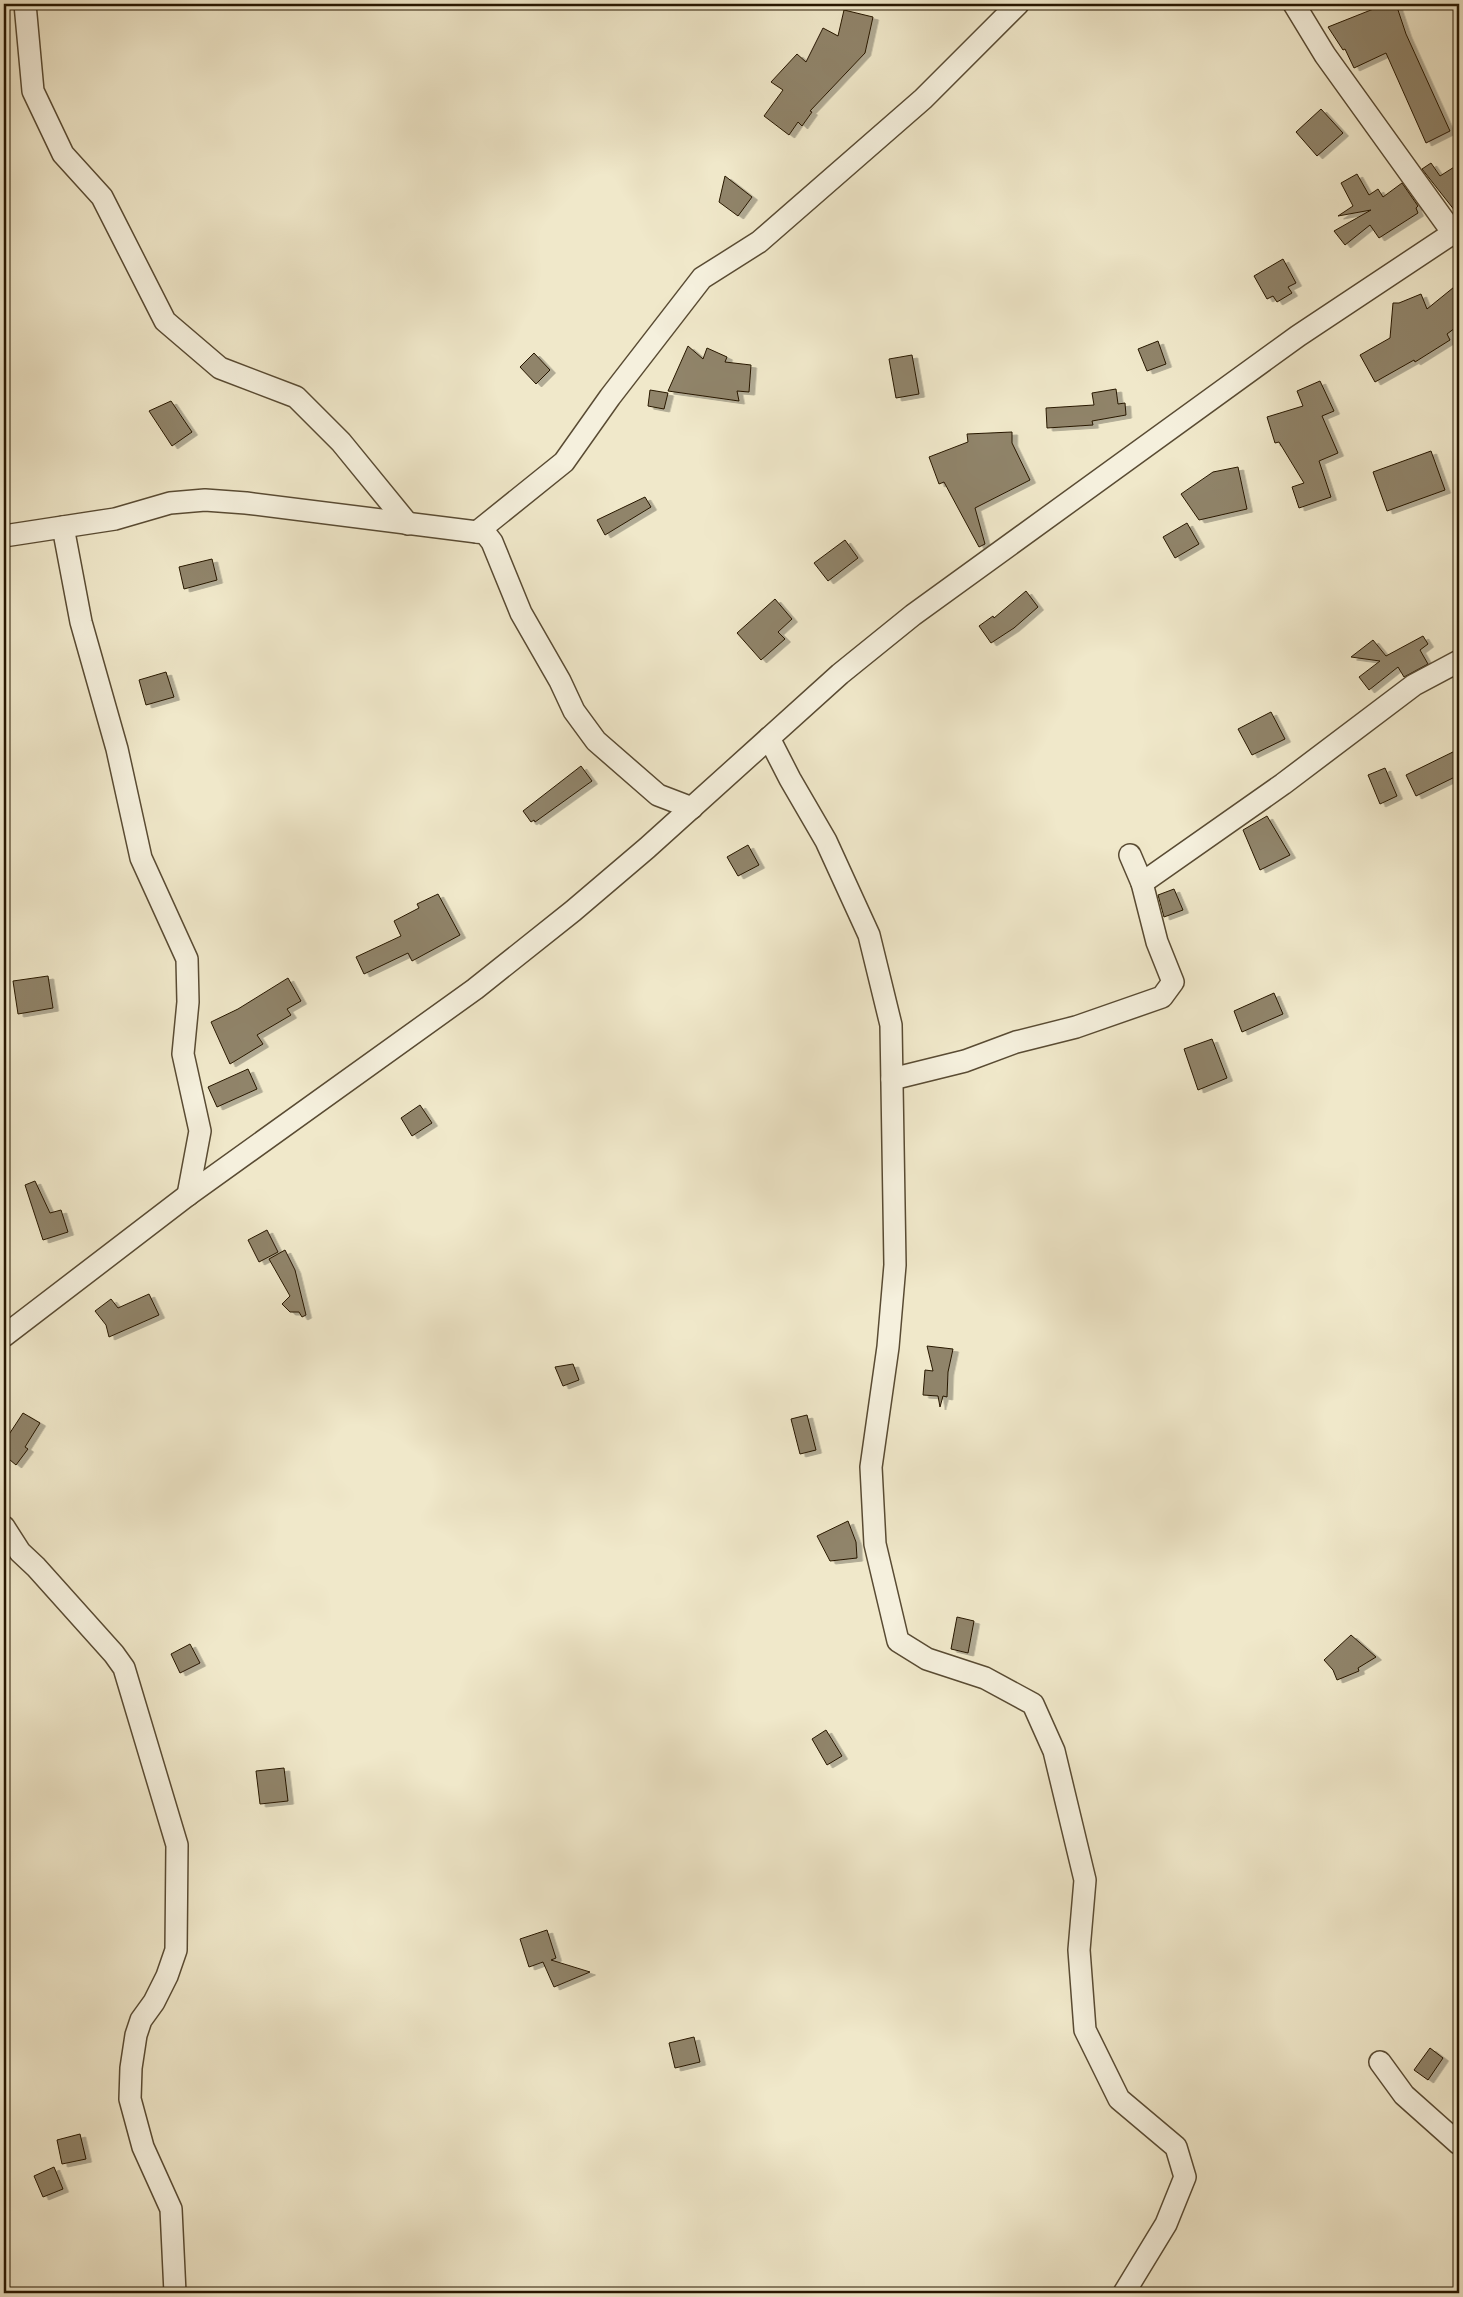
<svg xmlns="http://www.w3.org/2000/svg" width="1463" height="2297" font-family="'IM FELL French Canon',serif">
	<defs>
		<filter id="shadow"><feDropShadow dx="5.5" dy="3" stdDeviation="0" flood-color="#0004"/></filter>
	</defs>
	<rect width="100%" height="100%" fill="#f0e8ca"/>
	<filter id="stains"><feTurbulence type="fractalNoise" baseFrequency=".004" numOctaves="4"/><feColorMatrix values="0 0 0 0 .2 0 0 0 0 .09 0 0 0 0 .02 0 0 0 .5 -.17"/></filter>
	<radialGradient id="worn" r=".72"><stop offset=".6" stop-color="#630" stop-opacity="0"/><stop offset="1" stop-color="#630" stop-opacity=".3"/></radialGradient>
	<!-- building -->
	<g fill="#90846a" stroke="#271701" filter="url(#shadow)">
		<path d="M1386 4H1396L1406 34 1450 131 1426 143 1386 53 1354 68 1345 49 1343 50 1328 27Z"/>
		<path d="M844 10 873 17 865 53 810 111 812 112 802 126 798 122 789 135 764 116 783 90 771 82 797 54 806 62 823 28 838 36Z"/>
		<path d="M1321 109 1343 133 1317 156 1296 132Z"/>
		<path d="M1431 163 1440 176 1459 164V216L1422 169Z"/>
		<path d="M1357 174 1369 195 1378 189 1383 197 1402 183 1418 206 1416 208 1418 213 1379 238 1370 225 1345 245 1334 231 1371 210 1338 216 1353 206 1341 183Z"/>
		<path d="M725 176 752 197 738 216 719 202Z"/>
		<path d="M1283 259 1296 283 1288 287 1292 293 1277 302 1273 296 1267 299 1254 276Z"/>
		<path d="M1459 283V325L1447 334 1450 340 1415 362 1414 360 1375 382 1360 355 1390 338 1393 303H1399L1421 294 1427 309Z"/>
		<path d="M1158 341 1166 364 1147 371 1138 349Z"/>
		<path d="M688 346 703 359 707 348 727 357 725 362 751 365 749 392 737 391 739 401 668 391Z"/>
		<path d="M534 353 550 370 536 384 520 367Z"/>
		<path d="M912 355 919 394 896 398 889 359Z"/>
		<path d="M1320 381 1334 411 1322 416 1338 453 1319 461 1331 497 1299 508 1292 487 1304 483 1279 442 1275 443 1267 417 1303 406 1297 391Z"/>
		<path d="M1116 389 1118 404 1125 403 1126 415 1092 421 1093 425 1047 428 1046 408 1094 405 1092 393Z"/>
		<path d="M650 390 668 393 664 409 648 406Z"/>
		<path d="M171 401 192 432 172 446 149 411Z"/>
		<path d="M1012 432V443L1030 480 975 508 985 544 979 547 944 482 939 484 929 457 968 442 967 434Z"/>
		<path d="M1431 451 1445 490 1387 511 1373 472Z"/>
		<path d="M1238 467 1247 509 1199 520 1181 494 1213 472Z"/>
		<path d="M645 497 651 507 605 535 597 520Z"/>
		<path d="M1187 523 1199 544 1175 558 1163 537Z"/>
		<path d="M845 540 858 558 828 581 814 563Z"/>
		<path d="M212 559 217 580 184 589 179 567Z"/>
		<path d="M1026 591 1038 607 1014 628 991 643 979 626 993 616 994 618Z"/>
		<path d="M775 599 792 619 778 632 785 639 761 660 737 633Z"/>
		<path d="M1423 636 1428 644 1420 650 1428 664 1404 677 1398 667 1369 690 1359 677 1380 661 1351 657 1373 640 1386 656Z"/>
		<path d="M166 672 174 697 146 705 139 680Z"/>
		<path d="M1271 712 1285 739 1252 755 1238 729Z"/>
		<path d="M1459 749V775L1416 796 1406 775Z"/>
		<path d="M581 766 592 781 535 822 534 820 531 822 523 811Z"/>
		<path d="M1385 768 1397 796 1380 804 1368 775Z"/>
		<path d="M1267 816 1290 855 1260 870 1243 830Z"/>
		<path d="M748 845 759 865 738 876 727 857Z"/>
		<path d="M1174 889 1183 910 1164 917 1158 895Z"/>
		<path d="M438 894 460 935 412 961 408 953 364 974 356 957 401 936 394 921 419 908 417 904Z"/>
		<path d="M48 976 53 1008 18 1014 13 981Z"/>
		<path d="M288 978 301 1001 287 1009 291 1015 257 1035 263 1044 230 1064 211 1022 238 1009Z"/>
		<path d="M1274 993 1283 1014 1242 1032 1234 1011Z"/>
		<path d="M1212 1039 1227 1078 1198 1090 1184 1049Z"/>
		<path d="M248 1069 257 1089 217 1107 208 1087Z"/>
		<path d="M420 1105 432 1123 412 1136 401 1118Z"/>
		<path d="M35 1181 50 1213 61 1210 68 1232 43 1240 25 1185Z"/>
		<path d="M267 1230 278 1252 259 1262 248 1240Z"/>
		<path d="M285 1250 295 1270 306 1315 302 1317 299 1312H290L282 1304 290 1296 269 1259Z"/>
		<path d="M149 1294 159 1315 109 1337 106 1325 95 1311 111 1299 118 1308Z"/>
		<path d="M927 1346 953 1349 948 1372 947 1397 943 1396 940 1407 938 1396 923 1395 925 1370 933 1371Z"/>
		<path d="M573 1364 579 1380 563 1386 555 1367Z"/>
		<path d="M23 1413 40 1423 25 1447 28 1449 16 1465 4 1455V1442Z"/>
		<path d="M807 1415 816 1450 800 1454 791 1419Z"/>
		<path d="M848 1521 856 1542 857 1558 830 1561 817 1536Z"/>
		<path d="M957 1617 974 1621 968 1653 951 1649Z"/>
		<path d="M1351 1635 1376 1657 1358 1668 1359 1671 1337 1680 1333 1670 1324 1660Z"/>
		<path d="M190 1644 200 1663 180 1673 171 1654Z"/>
		<path d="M826 1730 842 1756 827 1765 812 1739Z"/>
		<path d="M284 1768 288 1801 260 1804 256 1771Z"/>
		<path d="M547 1930 556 1958 551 1960 590 1972 554 1987 543 1962 529 1967 520 1939Z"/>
		<path d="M694 2037 700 2062 675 2068 669 2043Z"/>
		<path d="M1430 2048 1443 2058 1428 2080 1414 2070Z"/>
		<path d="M80 2134 86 2159 62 2164 57 2140Z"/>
		<path d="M54 2167 63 2189 43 2197 34 2176Z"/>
	</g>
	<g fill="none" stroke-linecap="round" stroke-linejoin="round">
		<!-- street casing -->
		<g stroke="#594b33" stroke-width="24">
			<g id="street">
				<path d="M25 4 33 91 63 154 102 197 165 321 220 368 296 397 341 442 408 524"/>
				<path d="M1294 4 1325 55 1453 233"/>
				<path d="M63 527 81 622 117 749 141 858 187 959 188 1002 183 1054 200 1131 188 1195"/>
				<path d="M477 532 564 462 610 397 702 278 759 242 923 99 1018 4"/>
				<path d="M4 536 115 519 170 503 205 500 246 503 485 533 492 542 521 613 560 681 574 711 596 741 658 795 692 808"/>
				<path d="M769 738 790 779 826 841 869 935 891 1025 895 1265 888 1347 871 1467 875 1544 898 1641 927 1659 985 1678 1033 1704 1054 1751 1085 1880 1079 1950 1085 2030 1119 2099 1176 2147 1185 2177 1166 2224 1124 2293"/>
				<path d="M1142 883 1283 784 1414 685 1459 661"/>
				<path d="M892 1079 965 1061 1016 1042 1076 1027 1162 997 1173 982 1157 942 1142 883 1130 855"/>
				<path d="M4 1336 188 1195 475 989 573 911 647 848 840 674 913 615 1298 336 1459 229"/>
				<path d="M4 1527 20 1552 36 1567 114 1654 124 1668 177 1845 176 1950 167 1976 154 2002 141 2020 136 2035 131 2068 130 2099 143 2147 171 2209 175 2293"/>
				<path d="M1380 2062 1404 2095 1459 2144"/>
			</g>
		</g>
		<!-- street -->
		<use href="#street" stroke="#f5f0dd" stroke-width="21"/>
	</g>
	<!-- margin -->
	<rect width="1463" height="2297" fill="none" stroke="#f0e8ca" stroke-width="20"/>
	<rect x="5" y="5" width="1453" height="2287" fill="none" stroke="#271701" stroke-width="2.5"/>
	<rect x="10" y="10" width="1443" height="2277" fill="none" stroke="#271701"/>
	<rect width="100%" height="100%" filter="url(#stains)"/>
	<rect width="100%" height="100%" fill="url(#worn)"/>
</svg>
